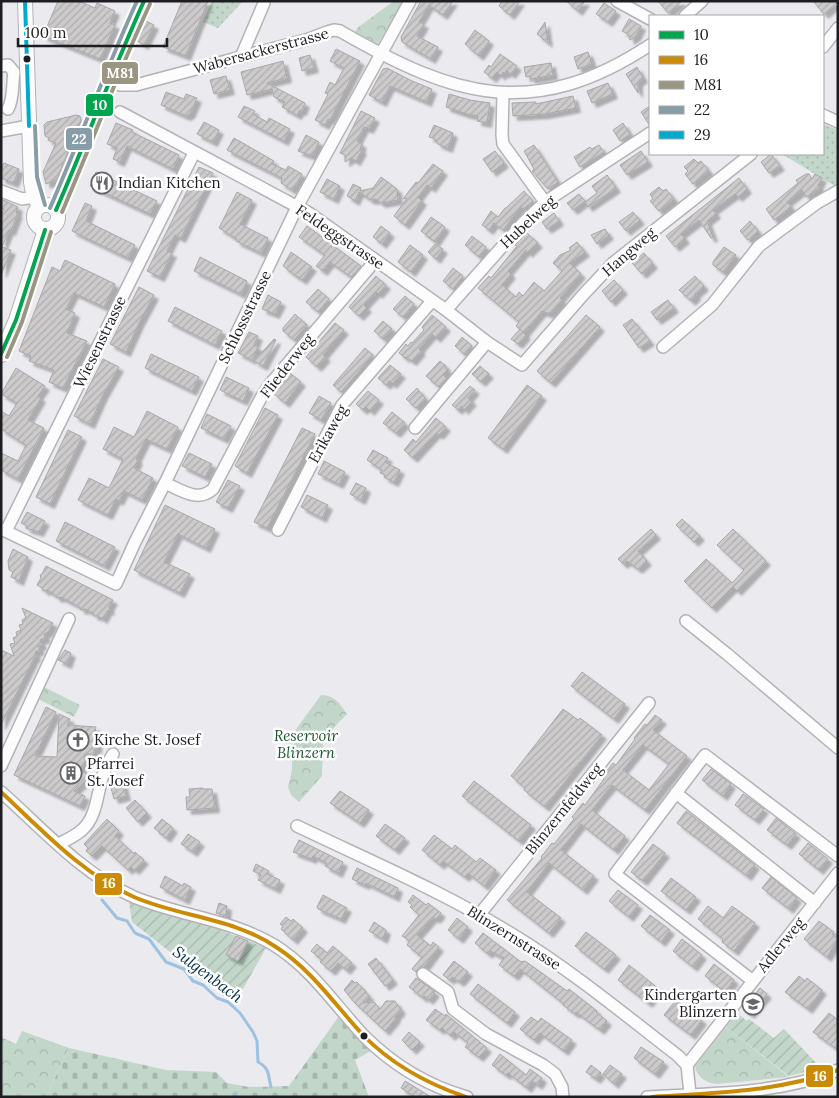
<svg xmlns="http://www.w3.org/2000/svg" width="839" height="1098" font-family="Lora,serif">
	<defs>
		<pattern id="grass-dots" width="8" height="8" patternUnits="userSpaceOnUse" patternTransform="scale(1.25)"><rect width="8" height="8" fill="#c2d7c9"/><path d="M2 2h.1M6 6h.1" fill="none" stroke="#a6b8ac" stroke-width="1.8" stroke-linecap="round"/></pattern>
		<pattern id="cemetery-stones" width="16" height="16" patternUnits="userSpaceOnUse" patternTransform="scale(1.25)"><rect width="16" height="16" fill="#c2d7c9"/><path d="M2 7V4a2 2 0 0 1 4 0v3zM10 15v-3a2 2 0 0 1 4 0v3z" fill="#a6b8ac"/></pattern>
		<pattern id="park-crowns" width="20" height="18" patternUnits="userSpaceOnUse" patternTransform="scale(1.25)"><rect width="20" height="18" fill="#c2d7c9"/><path d="M2 6a3 3 0 1 1 6 0M12 15a3 3 0 1 1 6 0" fill="none" stroke="#a6b8ac"/></pattern>
		<pattern id="garden-furrows" width="10" height="10" patternUnits="userSpaceOnUse" patternTransform="scale(1.25)"><rect width="10" height="10" fill="#c2d7c9"/><path d="M-1 1l2-2M0 10L10 0M9 11l2-2" fill="none" stroke="#a6b8ac"/></pattern>
		<pattern id="building-hatch" width="6" height="6" patternUnits="userSpaceOnUse" patternTransform="scale(1.25)"><rect width="6" height="6" fill="#cccacb"/><path d="M-1 1l2-2M0 6l6-6M5 7l2-2" fill="none" stroke="#afadae"/></pattern>
		<filter id="shadow"><feDropShadow dx="4.5" dy="4.5" stdDeviation="1" flood-color="#0004"/></filter>
	</defs>
	<rect width="100%" height="100%" fill="#eaeaef"/>
	<!-- grass -->
	<g fill="url(#grass-dots)">
		<path d="M212 1H243L218 28 203 22Z"/>
		<path d="M823 124 838 130V188L782 154H823Z"/>
	</g>
	<!-- cemetery -->
	<path fill="url(#cemetery-stones)" d="M339 1016 371 1051 355 1060 369 1097H46L69 1048 166 1070 216 1072 227 1083 249 1087 289 1086Z"/>
	<!-- park -->
	<g fill="url(#park-crowns)">
		<path d="M394 1H403L378 44 355 32 357 28Z"/>
		<path d="M44 687 80 705 74 717 38 699Z"/>
		<path d="M321 695C335 695 340 704 347 714L335 726 323 743 322 776 299 802 291 795 288 787 292 770V752L286 743Z"/>
		<path d="M726 1027 789 1077 716 1084C706 1083 696 1076 695 1066Z"/>
		<path d="M22 1031 69 1048 46 1097H1V1037L16 1044Z"/>
	</g>
	<!-- garden -->
	<g fill="url(#garden-furrows)">
		<path d="M129 902 221 930 266 948 235 1003 132 922Z"/>
		<path d="M737 1013 747 1021 749 1019 774 1038 784 1029 821 1068 789 1076 726 1027Z"/>
	</g>
	<g fill="none" stroke-linecap="round" stroke-linejoin="round">
		<!-- stream -->
		<g stroke="#9cc2e0" stroke-width="3">
			<path d="M102 900 117 918 127 921 135 933 149 939 166 962 184 969 193 981 203 985 217 998 228 1002 240 1013 253 1032 257 1041 258 1062C270 1068 268 1076 271 1087"/>
			<path d="M274 1096 275 1097"/>
			<path d="M236 1097V1093"/>
		</g>
	</g>
	<!-- building -->
	<g fill="url(#building-hatch)" stroke="#a9a8a9" fill-rule="evenodd" filter="url(#shadow)">
		<path d="M58 1H79L95 8 97 3 115 11 110 23 115 25 100 59 43 36Z"/>
		<path d="M182 1H208L186 56 163 47Z"/>
		<path d="M421 1H453L443 15 429 5 419 22 424 24 417 36 438 47 431 59 402 42 401 37Z"/>
		<path d="M502 1H520L510 15 499 6Z"/>
		<path d="M566 1H585L578 11Z"/>
		<path d="M658 1H682L668 13Z"/>
		<path d="M813 1H838V2L824 14Z"/>
		<path d="M604 3 616 11 608 22 596 14Z"/>
		<path d="M629 19 641 26 636 36 630 40 629 35 622 31Z"/>
		<path d="M146 21 154 25 144 45 137 41Z"/>
		<path d="M545 22 548 43 537 34Z"/>
		<path d="M475 30 489 41 479 56 465 44Z"/>
		<path d="M336 49 360 61 330 120 328 119 325 125 315 120 328 94 325 93 330 82 335 85 344 68 330 61Z"/>
		<path d="M588 52 592 64 578 69 574 57Z"/>
		<path d="M500 54 517 66 511 74 507 71 505 74 503 72 501 76 497 72 492 78 484 72 489 65 491 67Z"/>
		<path d="M310 55 314 68 302 71 299 58Z"/>
		<path d="M283 61 287 78 267 83 305 103 302 111 300 110 297 115 282 107 285 102 274 97 272 89 247 95 241 72Z"/>
		<path d="M551 63 553 75 531 79 530 76 526 77 524 67Z"/>
		<path d="M637 67 643 78 638 82V93L626 74Z"/>
		<path d="M387 68 412 81 432 89 427 102 390 86 382 102 369 95 383 69Z"/>
		<path d="M226 76 230 90 214 94 210 80Z"/>
		<path d="M608 83 613 94 592 103 587 91Z"/>
		<path d="M166 92 184 99 186 94 197 98 190 114 186 116 161 105Z"/>
		<path d="M449 94 470 100 490 103 487 123 477 121 478 116 467 114 446 107Z"/>
		<path d="M573 96 576 108 545 114 513 116 512 103 536 102V104Z"/>
		<path d="M244 106 255 111 253 114 267 122 269 118 290 129 284 141 238 117Z"/>
		<path d="M650 106V126L641 112Z"/>
		<path d="M361 111 375 118 369 129 364 127 357 141 362 144 360 149 362 150 356 161 351 158 345 162V155L340 153Z"/>
		<path d="M76 115 80 116 81 120 57 179 46 184 43 172 56 143 48 140 49 138 45 136 44 125 47 122Z"/>
		<path d="M204 122 219 130 213 142 197 134Z"/>
		<path d="M116 123 133 130 132 132 179 155 173 169 127 146 120 162 113 159 117 148 107 144Z"/>
		<path d="M623 123 630 134 620 141 613 130Z"/>
		<path d="M434 125 453 133 448 148 438 144 435 139 429 137Z"/>
		<path d="M306 135 319 142 312 156 298 151Z"/>
		<path d="M234 138 274 161 272 164 286 170 288 166 302 174 295 187 294 186 292 190 281 183 282 178 227 150Z"/>
		<path d="M534 145 558 182 548 189 532 171 534 169 524 151Z"/>
		<path d="M599 145 604 152 580 167 574 157 590 147 592 149Z"/>
		<path d="M495 151 504 163 492 172 483 159Z"/>
		<path d="M641 151 648 162 627 175 620 165Z"/>
		<path d="M771 154 780 166 769 173 761 162Z"/>
		<path d="M694 159 698 163 701 161 709 171 693 184 685 174 688 171 684 167Z"/>
		<path d="M4 163 19 169 14 183 1 178V170Z"/>
		<path d="M433 164 443 171 431 188 427 185 418 197 422 201 405 225 394 216 407 198 403 199 416 182 418 183Z"/>
		<path d="M199 167 213 173 181 238 175 235 167 251 172 253 160 277 147 271Z"/>
		<path d="M96 172 157 201 150 214 90 186Z"/>
		<path d="M806 174H809L812 179 815 174 822 178 818 185 820 188 806 197 802 190 787 202 791 207 774 220 766 209 798 183 796 180Z"/>
		<path d="M607 175 616 188 588 207 585 202 597 193 592 186Z"/>
		<path d="M381 177 397 189 398 200 381 203 376 199 371 200 359 192 355 201 347 196 353 184 361 188 360 191 373 188Z"/>
		<path d="M739 178 747 189 738 197 735 194 713 210 716 214 707 221 713 237 711 238 699 220 681 234 685 239 675 247 666 236Z"/>
		<path d="M327 179 340 186 334 199 320 192Z"/>
		<path d="M659 187 663 191 666 189 674 199 659 211 650 201 653 199 650 194Z"/>
		<path d="M524 191 533 201 523 209 521 206 503 230 494 223 489 230 482 225 491 211 498 217 505 208H506Z"/>
		<path d="M237 192 252 200 240 224 268 238 261 253 236 241 237 239 219 228Z"/>
		<path d="M579 194 585 201 573 210 567 203Z"/>
		<path d="M1 199 18 207 16 213H18L11 231 9 230 2 247 11 250 2 273 1 215 4 209 1 208Z"/>
		<path d="M85 203 92 206 86 221 135 245 128 258 72 231Z"/>
		<path d="M633 212 640 220 626 231 619 222Z"/>
		<path d="M554 213 559 221 547 229 542 222Z"/>
		<path d="M431 217 445 227 435 242 421 231Z"/>
		<path d="M750 221 758 231 748 240 740 231Z"/>
		<path d="M307 226 361 266 351 277 330 262 323 271 316 266 325 255 299 237Z"/>
		<path d="M381 226 390 233 382 244 373 237Z"/>
		<path d="M605 229 609 235 597 244 591 235Z"/>
		<path d="M527 233 538 243 528 253 526 250 508 271 511 274 502 285 516 297 519 292 523 296 534 282 544 291 562 271 553 263 560 255 571 250 569 248 577 242 585 252 570 263 581 274 560 298 562 300 550 314 542 311 524 333 516 326 519 322 478 288 489 276 491 278 517 246 515 245Z"/>
		<path d="M472 236 486 247 479 257 465 245Z"/>
		<path d="M435 244 443 249 436 259 428 252Z"/>
		<path d="M410 245 423 255 411 272 398 262Z"/>
		<path d="M724 247 736 255 723 272 713 265V262Z"/>
		<path d="M291 252 312 267 302 280 297 276V277L283 266Z"/>
		<path d="M644 253 653 264 642 274 632 263Z"/>
		<path d="M200 257 247 281 241 294 194 271Z"/>
		<path d="M65 260 115 284 104 307 74 293 66 309 75 313 67 333 87 341 63 388 49 382 54 370 29 361 31 356 19 351 52 267 60 271Z"/>
		<path d="M453 268 463 276 453 289 443 281Z"/>
		<path d="M376 276 386 285 378 294 376 292 364 305 367 308 359 316 349 307Z"/>
		<path d="M695 276 704 286 695 294 696 296 691 301 679 290Z"/>
		<path d="M614 280 623 290 611 302 602 291Z"/>
		<path d="M139 287 154 295 139 323 126 352 110 344Z"/>
		<path d="M318 289 329 299 318 312 306 302Z"/>
		<path d="M268 295 281 302 275 314 262 309Z"/>
		<path d="M405 296 414 304 403 317 393 309Z"/>
		<path d="M668 300 674 308 657 320 651 312Z"/>
		<path d="M175 307 222 331 215 345 168 321Z"/>
		<path d="M295 314 307 325 294 340 283 331V328Z"/>
		<path d="M432 315 446 327 436 338 432 334 419 349 421 351 412 361 406 357 405 358 399 353 406 344 408 346 411 342 412 343 424 330 422 327Z"/>
		<path d="M586 315 600 327 551 383 537 371Z"/>
		<path d="M632 319 650 341 639 348 623 325Z"/>
		<path d="M383 321 392 329 383 339 374 331Z"/>
		<path d="M335 323 344 330 323 355 326 357 317 367 306 357Z"/>
		<path d="M520 329 526 335 518 344 511 339Z"/>
		<path d="M249 332 258 336 254 345 258 347 252 360 238 353Z"/>
		<path d="M462 337 472 346 465 355 455 346Z"/>
		<path d="M274 339 276 340 263 366 254 361Z"/>
		<path d="M365 348 373 355 341 392 333 385Z"/>
		<path d="M151 354 199 377 192 391 145 368Z"/>
		<path d="M103 359 119 367 103 395 90 424 74 416Z"/>
		<path d="M440 361 446 366 445 368 448 370 443 375 447 378 439 387 426 376Z"/>
		<path d="M390 365 401 374 392 384 389 381 386 385 378 378Z"/>
		<path d="M480 366 489 374 481 382 472 374Z"/>
		<path d="M16 368 45 386 38 396 41 398 28 420 44 428 18 479 1 470V453L18 461 26 445 1 429V411L9 416 17 403 1 394Z"/>
		<path d="M290 373 301 382 285 403 274 394Z"/>
		<path d="M226 377 249 388 243 401 220 390Z"/>
		<path d="M527 385 542 396 503 449 488 438Z"/>
		<path d="M470 386 475 390 468 398 472 401 464 410 461 406 458 410 452 405Z"/>
		<path d="M417 388 425 398 416 408 406 399Z"/>
		<path d="M368 391 379 400 370 411 366 407 363 410 356 404Z"/>
		<path d="M319 396 331 403 321 420 309 413Z"/>
		<path d="M265 408 278 415 247 473 235 466Z"/>
		<path d="M147 411 178 427 167 449 146 439 136 459 138 460 134 468 153 478 142 500 124 491 119 501 116 499 108 515 78 500 89 478 109 488 123 459 103 449 114 427 134 437Z"/>
		<path d="M392 412 405 423 396 433 383 423Z"/>
		<path d="M207 414 231 426 224 439 201 428Z"/>
		<path d="M436 418 446 427 439 435 436 433 413 458 404 450 413 439 416 442Z"/>
		<path d="M302 428 315 434 267 528 254 522Z"/>
		<path d="M68 430 82 437 50 504 36 497Z"/>
		<path d="M373 450 388 458 385 462 400 470 394 482 384 477 385 475 380 473 382 470 367 460Z"/>
		<path d="M189 453 212 464 205 477 182 466Z"/>
		<path d="M324 461 345 472 339 484 318 474Z"/>
		<path d="M228 480 240 486 228 508 216 502Z"/>
		<path d="M356 483 366 488 361 500 350 494Z"/>
		<path d="M307 495 328 505 322 518 301 507Z"/>
		<path d="M165 505 215 529 206 548 178 534 164 562 190 574 180 593 134 570Z"/>
		<path d="M27 512 45 521 39 532 26 528 27 526 21 523Z"/>
		<path d="M682 519 700 536 694 542 676 525Z"/>
		<path d="M65 522 115 547 105 566 56 541Z"/>
		<path d="M651 529 656 535 638 551 647 561 638 569 627 561 623 564 618 559Z"/>
		<path d="M733 529 766 561 737 591 733 587 712 608 684 581 706 559 732 583 744 570 717 545Z"/>
		<path d="M13 549 28 557 19 581 11 577 13 572 9 570 8 561Z"/>
		<path d="M46 566 113 600 109 607 110 610 107 611 103 619 98 616H94L93 613 85 609 81 610 80 607 61 597 57 598 55 595 47 590 44 591 42 588 37 585 41 578 40 575 42 574Z"/>
		<path d="M22 608 53 623 48 632 44 634 46 638 40 640 42 645 38 646 40 650 35 652 36 657 34 658 1 725V650L14 656 10 644 15 643 13 638 17 636 16 632 21 630 19 625 23 624 22 620 26 618Z"/>
		<path d="M65 650 71 653 67 664 58 660Z"/>
		<path d="M582 672 625 704 614 719 571 686Z"/>
		<path d="M46 707 56 712 35 756 57 757 59 714 70 719 67 725 96 727 95 732H97L98 736 97 749H94V754H85V761L81 769 89 777 74 791 85 796 80 806 14 775Z"/>
		<path d="M563 709 578 720 580 718 602 735 545 807 524 790 525 788 511 776Z"/>
		<path d="M655 715 662 720 653 730 687 756 645 810 612 785 602 797 592 810 625 836 614 850 581 824 561 850 594 876 583 890 549 863 527 892 561 918 549 933 507 900 542 858 541 857 552 843 554 844 574 819 572 817 583 803 585 805 604 779 602 777 613 763 616 765 635 739 634 738 645 724 647 725ZM643 745 669 764 649 790 623 770Z"/>
		<path d="M711 769 731 784 723 796 702 780Z"/>
		<path d="M122 781 126 796 114 799 110 784Z"/>
		<path d="M474 781 531 825 519 841 462 796Z"/>
		<path d="M203 788V789H212L215 808 187 810 186 797H190L189 789Z"/>
		<path d="M340 791 369 810 360 823 330 803Z"/>
		<path d="M743 794 764 809 755 820 735 805Z"/>
		<path d="M135 800 147 813 138 822 126 808Z"/>
		<path d="M686 811 755 865 747 876 677 823Z"/>
		<path d="M776 818 796 834 787 845 767 830Z"/>
		<path d="M107 819 119 831 115 836 134 854 135 852 144 860 135 870 131 867 128 870 102 846 92 856 86 851 88 848 84 844Z"/>
		<path d="M162 819 173 828 166 838 154 828Z"/>
		<path d="M385 824 405 838 395 850 376 836Z"/>
		<path d="M188 834 200 842 193 852 181 844Z"/>
		<path d="M434 835 452 849 455 845 476 862 480 858 496 870 484 886 468 873 465 877 443 861 440 865 422 850Z"/>
		<path d="M299 840 343 862 338 873 325 866 327 863 313 856 312 859 293 852Z"/>
		<path d="M808 843 828 859 819 870 799 854Z"/>
		<path d="M653 844 665 853 643 881 631 872Z"/>
		<path d="M256 864 269 871 267 874 280 880 276 889 258 880 261 875 253 871Z"/>
		<path d="M357 868 398 888 395 897 366 883 365 885 352 879Z"/>
		<path d="M165 876 183 886 184 883 191 887 185 900 160 887Z"/>
		<path d="M771 877 797 898 789 909 762 888Z"/>
		<path d="M671 878 696 897 686 910 661 891Z"/>
		<path d="M618 890 638 905 629 917 609 901Z"/>
		<path d="M323 895 347 908 341 919 318 909 317 907Z"/>
		<path d="M413 895 426 905 428 903 441 913 436 919 433 917 417 935 431 946 433 942 439 947 424 967H420L416 972 412 969 422 957 407 945 410 941 402 936 419 915 410 907 412 905 408 902Z"/>
		<path d="M219 903 227 906 226 916 216 913Z"/>
		<path d="M708 906 723 918 732 906 755 923 734 951 722 942 723 939 698 919Z"/>
		<path d="M650 915 670 930 661 942 641 926Z"/>
		<path d="M286 917 291 921 293 919 303 928 293 940 281 929 283 926 280 924Z"/>
		<path d="M457 918 468 927 459 939 448 930Z"/>
		<path d="M819 921 834 932 832 934 838 939 827 957 804 939Z"/>
		<path d="M374 922 386 930 383 939 369 931Z"/>
		<path d="M586 932 616 955 604 969 575 946Z"/>
		<path d="M483 933 521 962 525 961 567 991 569 989 597 1011 596 1012 607 1021 600 1030 576 1012 575 1014 563 1005 564 1004 520 969 514 976 499 965 504 958 490 951 488 954 475 943Z"/>
		<path d="M236 936 248 941 238 961 226 955Z"/>
		<path d="M682 939 702 955 693 967 673 951Z"/>
		<path d="M317 944 327 953 333 946 352 963 346 970 338 963 331 971 320 962 322 960 311 951Z"/>
		<path d="M376 958 393 980 385 986 368 964Z"/>
		<path d="M454 961 468 972 460 982 452 977 450 980 443 975Z"/>
		<path d="M714 964 734 980 725 992 705 976Z"/>
		<path d="M629 965 659 989 648 1003 618 980Z"/>
		<path d="M799 976 805 981 807 978 822 990 808 1009 785 992Z"/>
		<path d="M416 978 435 992 429 1000 424 996 423 998 409 987Z"/>
		<path d="M352 980 355 983 357 982 370 997 363 1003 374 1002 380 1009 386 1001H395L401 1010 395 1017 396 1018 385 1031 355 1003 344 990Z"/>
		<path d="M478 984 515 1012 507 1023 470 994Z"/>
		<path d="M760 988 767 994 750 1014 743 1009Z"/>
		<path d="M676 1000 702 1020 691 1035 664 1015Z"/>
		<path d="M435 1009 445 1016 446 1014 487 1048 479 1057 465 1047 468 1043 454 1032 451 1036 442 1028 440 1030 426 1020Z"/>
		<path d="M829 1013 838 1020V1050L813 1032Z"/>
		<path d="M531 1017 538 1022 541 1018 572 1040 564 1051 540 1033 534 1040 520 1029Z"/>
		<path d="M409 1032 420 1042 412 1050 402 1040Z"/>
		<path d="M641 1047 664 1062 655 1074 634 1058Z"/>
		<path d="M500 1054 526 1075 530 1069 542 1078 538 1085 532 1081 527 1088 508 1073 506 1075 492 1065Z"/>
		<path d="M591 1065 601 1073 596 1079 586 1072Z"/>
		<path d="M610 1065 622 1074 614 1084 603 1074Z"/>
		<path d="M405 1081 431 1097H415L401 1088Z"/>
	</g>
	<g fill="none" stroke-linecap="round" stroke-linejoin="round">
		<!-- minor casing -->
		<g stroke="#b3b3b7" stroke-width="14">
			<g id="minor">
				<path d="M617 1 650 19"/>
				<path d="M685 16 702 1"/>
				<path d="M823 47 838 28"/>
				<path d="M241 57 264 3"/>
				<path d="M1 66 8 65 14 72C12 84 14 98 8 109"/>
				<path d="M108 82 120 85H136L309 39 327 32 334 30 340 31C454 97 533 122 650 45"/>
				<path d="M503 93 502 135 503 144 545 202"/>
				<path d="M120 112 309 213 446 310 487 342 522 365 583 295 613 263 751 154"/>
				<path d="M823 115 838 122"/>
				<path d="M1 131 29 126"/>
				<path d="M1 191 22 199 35 197"/>
				<path d="M446 310 524 222 545 202 650 133"/>
				<path d="M663 347 712 305 759 246 817 203 838 191"/>
				<path d="M415 428 487 342"/>
				<path d="M165 483C181 490 198 503 213 489L262 396 271 383 375 261"/>
				<path d="M1 529 116 584 135 542 165 483 297 207 410 1"/>
				<path d="M278 530 342 405 432 301"/>
				<path d="M6 531 194 153"/>
				<path d="M686 621 727 654 838 748"/>
				<path d="M1 766 69 619"/>
				<path d="M1 792C43 829 82 874 134 897 180 916 230 919 274 945 311 968 335 1005 364 1036 393 1065 428 1086 467 1097"/>
				<path d="M676 793 815 903"/>
				<path d="M297 826C370 861 446 893 515 936 572 971 624 1014 677 1055L687 1065 690 1094"/>
				<path d="M58 844C67 840 75 836 82 830 97 817 97 793 103 775 105 768 109 761 113 754"/>
				<path d="M479 915 649 703"/>
				<path d="M423 974 448 992 453 1009 486 1034 543 1065 555 1074 562 1087 563 1097"/>
				<path d="M753 981 615 874 705 755 838 856"/>
				<path d="M687 1065 838 873"/>
				<path d="M647 1097C711 1093 778 1095 838 1070"/>
			</g>
		</g>
		<!-- major casing -->
		<g stroke="#b3b3b7" stroke-width="16">
			<g id="major">
				<path d="M25 1 31 182 33 193 39 207"/>
				<circle cx="46" cy="217" r="12"/>
				<path d="M56 210 90 132 115 65 144 1"/>
				<path d="M1 355 16 320 45 230"/>
			</g>
		</g>
		<!-- minor -->
		<use href="#minor" stroke="#fcfcfd" stroke-width="11"/>
		<!-- major -->
		<use href="#major" stroke="#fcfcfd" stroke-width="14"/>
		<!-- bus-1 casing -->
		<g stroke="#fff" stroke-width="8">
			<g id="bus-1">
				<path d="M56 210C86 141 113 70 144 1"/>
				<path d="M1 354 16 320 45 230"/>
			</g>
		</g>
		<!-- bus-2 casing -->
		<g stroke="#fff" stroke-width="8">
			<g id="bus-2">
				<path d="M1 792C42 830 82 874 134 897 180 917 234 918 276 947 312 970 335 1005 363 1035 392 1065 428 1084 466 1097"/>
				<path d="M652 1097C715 1093 777 1092 838 1070"/>
			</g>
		</g>
		<!-- bus-3 casing -->
		<g stroke="#fff" stroke-width="8">
			<g id="bus-3">
				<path d="M62 212C92 143 118 72 150 4"/>
				<path d="M7 357 22 322 51 232"/>
			</g>
		</g>
		<!-- bus-4 casing -->
		<g stroke="#fff" stroke-width="8">
			<g id="bus-4">
				<path d="M35 126 37 177 45 205"/>
				<path d="M50 208C80 139 106 69 137 1"/>
			</g>
		</g>
		<!-- bus-5 casing -->
		<g stroke="#fff" stroke-width="8">
			<path id="bus-5" d="M25 1 29 126"/>
		</g>
		<!-- bus-1 -->
		<use href="#bus-1" stroke="#00a54f" stroke-width="4"/>
		<!-- bus-2 -->
		<use href="#bus-2" stroke="#cc8b07" stroke-width="4"/>
		<!-- bus-3 -->
		<use href="#bus-3" stroke="#9a9682" stroke-width="4"/>
		<!-- bus-4 -->
		<use href="#bus-4" stroke="#879da7" stroke-width="4"/>
		<!-- bus-5 -->
		<use href="#bus-5" stroke="#00a9ce" stroke-width="4"/>
	</g>
	<!-- icons -->
	<defs>
		<g id="restaurant-ring" transform="scale(1.125)"><circle r="9.5" fill="#fff" stroke="#65656a" stroke-width="1.5"/><path d="M-5-6h1v4h1v-4h1v4h1v-4h1v5L-1.5 .5V6h-2V.5L-5-1ZM5-6V6H3V1.5H1.5Q1.5-4 5-6Z" fill="#65656a"/></g>
		<g id="church-ring" transform="scale(1.125)"><circle r="9.5" fill="#fff" stroke="#65656a" stroke-width="1.5"/><path d="M-1.2-6h2.4v3.5h3.3v2.4h-3.3V6h-2.4V-.1h-3.3v-2.4h3.3Z" fill="#65656a"/></g>
		<g id="building-ring" transform="scale(1.125)"><circle r="9.5" fill="#fff" stroke="#65656a" stroke-width="1.5"/><path d="M-4-6H4V6H1V3H-1V6H-4ZM-2.5-4.3h1.7v1.8h-1.7ZM.8-4.3h1.7v1.8H.8ZM-2.5-1h1.7V.8h-1.7ZM.8-1h1.7V.8H.8Z" fill="#65656a"/></g>
		<g id="school-ring" transform="scale(1.125)"><circle r="9.5" fill="#fff" stroke="#65656a" stroke-width="1.5"/><path d="M0-5L7-2L0 1L-7-2ZM-4 1L0 2.5L4 1V4Q0 6-4 4Z" fill="#65656a"/></g>
	</defs>
	<g fill-rule="evenodd">
		<use href="#restaurant-ring" x="102" y="183"/>
		<use href="#church-ring" x="78" y="740"/>
		<use href="#building-ring" x="71" y="773"/>
		<use href="#school-ring" x="753" y="1004"/>
	</g>
	<!-- markers -->
	<g fill="#1e1e22" stroke="#fff" stroke-width="2">
		<circle cx="27" cy="59" r="4.5"/>
		<circle cx="364" cy="1036" r="4.5"/>
	</g>
	<g text-anchor="middle" stroke-width="5" stroke-linejoin="round" paint-order="stroke">
		<!-- street labels -->
		<g font-size="15" fill="#1e1e22" stroke="#fff">
			<text transform="translate(261 51) rotate(-15)" y="5">Wabersackerstrasse</text>
			<text transform="translate(528 222) rotate(-43)" y="5">Hubelweg</text>
			<text transform="translate(340 237) rotate(34)" y="5">Feldeggstrasse</text>
			<text transform="translate(629 252) rotate(-41)" y="5">Hangweg</text>
			<text transform="translate(245 317) rotate(-64)" y="5">Schlossstrasse</text>
			<text transform="translate(100 342) rotate(-64)" y="5">Wiesenstrasse</text>
			<text transform="translate(287 366) rotate(-52)" y="5">Fliederweg</text>
			<text transform="translate(328 434) rotate(-61)" y="5">Erikaweg</text>
			<text transform="translate(564 809) rotate(-51)" y="5">Blinzernfeldweg</text>
			<text transform="translate(514 938) rotate(32)" y="5">Blinzernstrasse</text>
			<text transform="translate(781 945) rotate(-51)" y="5">Adlerweg</text>
		</g>
		<!-- poi labels -->
		<g font-size="15" fill="#1e1e22" stroke="#fff" text-anchor="start">
			<text x="118" y="188">Indian Kitchen</text>
			<text x="94" y="745">Kirche St. Josef</text>
			<text x="87" y="769">Pfarrei<tspan x="87" dy="17">St. Josef</tspan></text>
			<text x="737" y="1000" text-anchor="end">Kindergarten<tspan x="737" dy="17">Blinzern</tspan></text>
		</g>
		<!-- park labels -->
		<g font-size="15" font-style="italic" fill="#1d5730" stroke="#fff">
			<text x="306" y="741">Reservoir<tspan x="306" dy="17">Blinzern</tspan></text>
		</g>
		<!-- water labels -->
		<g font-size="16" font-style="italic" fill="#002d47" stroke="#fff">
			<text transform="translate(208 974) rotate(37)" y="6">Sulgenbach</text>
		</g>
	</g>
	<g stroke="#fff" stroke-width="2">
		<rect x="101" y="61" width="38" height="24" rx="5" fill="#9a9682"/>
		<rect x="85" y="93" width="29" height="24" rx="5" fill="#00a54f"/>
		<rect x="65" y="127" width="28" height="24" rx="5" fill="#879da7"/>
		<rect x="94" y="872" width="29" height="24" rx="5" fill="#cc8b07"/>
		<rect x="805" y="1064" width="29" height="24" rx="5" fill="#cc8b07"/>
	</g>
	<g font-size="14" text-anchor="middle" font-weight="bold" fill="#fff">
		<text x="120" y="78">M81</text>
		<text x="100" y="110">10</text>
		<text x="79" y="144">22</text>
		<text x="109" y="888">16</text>
		<text x="820" y="1081">16</text>
	</g>
	<!-- border -->
	<rect width="839" height="1098" fill="none" stroke="#1e1e22" stroke-width="5"/>
	<!-- legend -->
	<rect x="649" y="15" width="175" height="140" fill="#ffffff" stroke="#a5a5a7"/>
	<rect x="659" y="31" width="25" height="8" fill="#00a54f" stroke="#a5a5a7"/>
	<text x="694" y="40" font-size="15" fill="#1e1e22">10</text>
	<rect x="659" y="56" width="25" height="8" fill="#cc8b07" stroke="#a5a5a7"/>
	<text x="694" y="65" font-size="15" fill="#1e1e22">16</text>
	<rect x="659" y="81" width="25" height="8" fill="#9a9682" stroke="#a5a5a7"/>
	<text x="694" y="90" font-size="15" fill="#1e1e22">M81</text>
	<rect x="659" y="106" width="25" height="8" fill="#879da7" stroke="#a5a5a7"/>
	<text x="694" y="115" font-size="15" fill="#1e1e22">22</text>
	<rect x="659" y="131" width="25" height="8" fill="#00a9ce" stroke="#a5a5a7"/>
	<text x="694" y="140" font-size="15" fill="#1e1e22">29</text>
	<!-- scale -->
	<path d="M18 38v8h149v-8" fill="none" stroke="#1e1e22" stroke-width="2.5"/>
	<text x="25" y="38" font-size="15" fill="#1e1e22" stroke="#ffffff" stroke-width="4" paint-order="stroke">100 m</text>
</svg>
